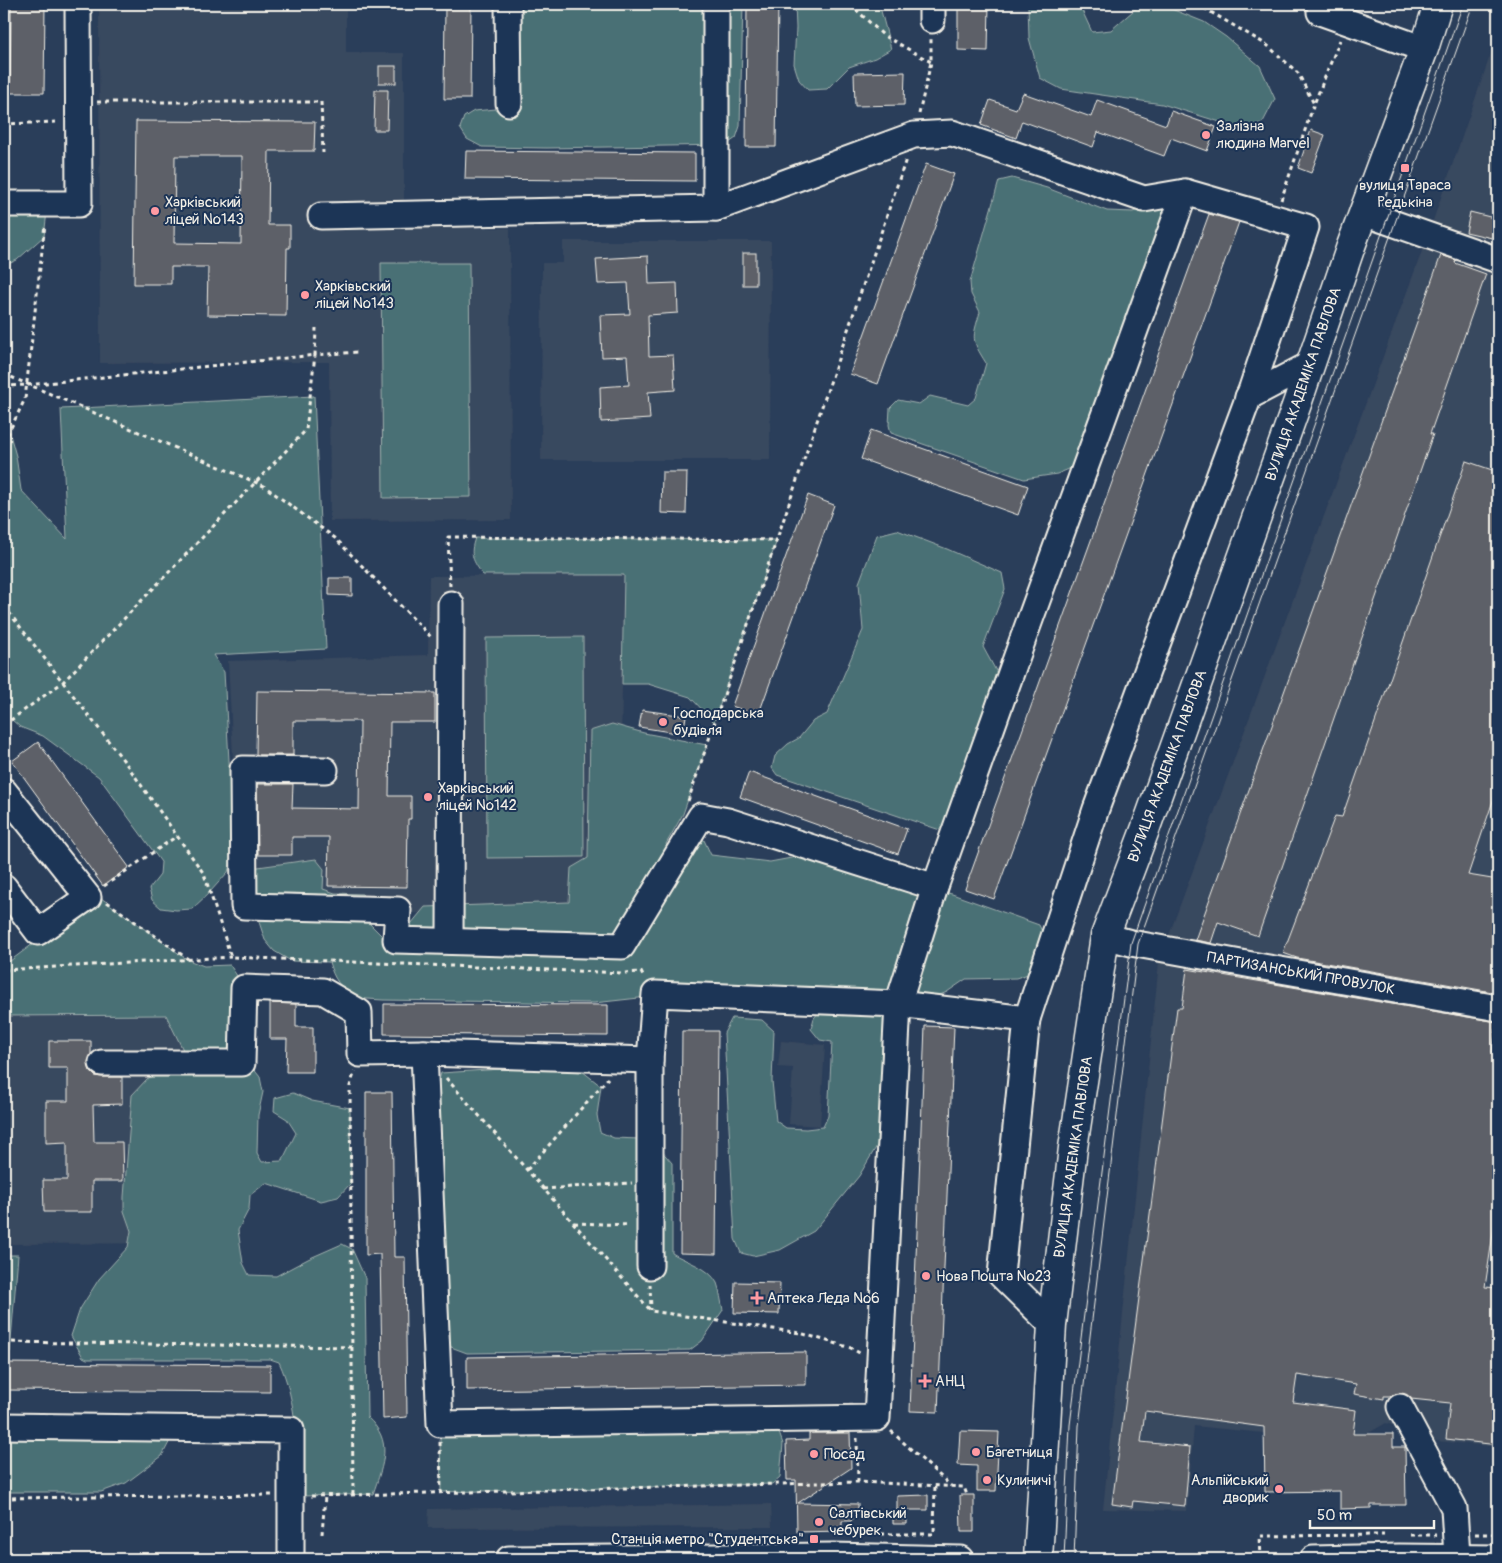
<svg xmlns="http://www.w3.org/2000/svg" width="1502" height="1563" font-family="Pangolin,sans-serif">
	<rect width="100%" height="100%" fill="#2a3e5a"/>
	<filter id="ink" filterUnits="userSpaceOnUse"><feTurbulence type="fractalNoise" baseFrequency=".02" numOctaves="2"/><feDisplacementMap in="SourceGraphic" scale="10" xChannelSelector="R" yChannelSelector="G"/><feConvolveMatrix kernelMatrix="1 2 1 2 8 2 1 2 1" color-interpolation-filters="sRGB"/></filter>
	<g filter="url(#ink)">
		<!-- built -->
		<g fill="#39485e">
			<path d="M99 4H346V53H404V228H510L511 520 330 521 329 362 100 363Z"/>
			<path d="M1498 33V1447L1436 1441 1386 1423 1353 1442 1194 1426 1187 1511 1103 1509 1159 962 1428 235Z"/>
			<path d="M563 241H771L770 460H541L542 263H563Z"/>
			<path d="M624 575 618 917 241 910 228 661 428 655 429 576Z"/>
			<path d="M205 1015V1243L4 1244V1016Z"/>
			<path d="M781 1041 825 1045 820 1126 789 1124 793 1068 778 1067Z"/>
			<path d="M771 1504 772 1527 428 1528 429 1509Z"/>
		</g>
		<!-- green -->
		<g fill="#4a7074" stroke="#9fb0ae">
			<path d="M519 4H743L740 126 736 138 726 145 547 148 482 147 467 139 460 128 464 117 474 111 519 107Z"/>
			<path d="M795 4H884L880 7 891 49 875 58 849 67 827 89 808 90 799 80 794 64 796 28Z"/>
			<path d="M1028 4H1079L1092 32 1111 30 1141 4H1159L1204 22 1226 37 1260 66 1275 99 1263 122 1246 130 1162 104 1061 89 1040 78 1029 38Z"/>
			<path d="M1012 178 1047 188 1107 211 1133 212 1152 204 1171 201 1081 464 1057 474 1024 479 891 433 889 425 890 408 898 400 919 404 930 396 968 405 976 398 986 363C971 339 972 339 980 312L971 294 970 282 999 181Z"/>
			<path d="M4 212H47L44 236 17 260 4 266Z"/>
			<path d="M381 263H469L471 497 383 498Z"/>
			<path d="M4 394 8 406 9 431 16 456 21 490 67 539 61 409 314 396 326 649 213 655 224 672 234 849 228 872 210 892 192 909 176 910 161 908 152 900 149 889 160 875 161 862 99 777 43 736 20 727 4 713Z"/>
			<path d="M897 530 947 549 1002 573 1005 589 983 647 1001 680 955 815 940 830 777 775 772 768 775 756 788 744 799 738 813 721 827 714 863 630 859 583 877 535Z"/>
			<path d="M475 538 777 540 714 722 690 697 648 684H622L624 575H483C473 561 469 555 475 538Z"/>
			<path d="M583 637 584 857 487 858 486 638Z"/>
			<path d="M612 724 644 733 707 745 683 814 666 844 677 867 696 838 704 840 711 855 770 862 802 856 885 880 952 894 1039 925 1044 936 1034 972 1016 978 966 979 947 992 933 998 662 988 639 998 594 1003 383 1000 353 998C340 986 334 980 329 962L291 961 274 951 265 940 251 898V876L258 867 316 859 324 869 323 889 335 893 362 894 367 900 370 924 388 942 406 930 425 907 569 902 571 868 588 858 590 731Z"/>
			<path d="M94 893 188 960 204 966 230 965 237 976 238 991 231 1058 185 1054 166 1015 4 1016V962L10 961 49 932Z"/>
			<path d="M886 1008 884 1134 859 1176 814 1231 780 1250 753 1256 741 1253 735 1239 724 1033 732 1018 762 1020 774 1031 772 1081 776 1121 786 1128 806 1129 823 1127 828 1116 832 1042 820 1040 811 1029 814 1018 820 1011Z"/>
			<path d="M547 1066 582 1071 601 1086 597 1115 600 1132 614 1138 639 1139 660 1149 672 1163V1253C686 1262 709 1267 717 1283 720 1291 721 1302 723 1310L702 1341 690 1350 467 1353 451 1347 447 1337 436 1090 441 1073Z"/>
			<path d="M252 1067 260 1077 263 1092 258 1115 257 1153 262 1162 282 1161 296 1133 287 1119 274 1111 275 1098 293 1093 312 1101 350 1108 351 1183 338 1197 321 1201 266 1183 250 1195 249 1209 238 1230 243 1263 249 1275 276 1276 308 1259 342 1244 352 1249 365 1278 367 1417C394 1441 383 1464 373 1494L302 1496C298 1454 297 1400 279 1362L270 1359H87L83 1357 71 1336 80 1309 99 1279 128 1247 131 1231 124 1211V1197L132 1095 147 1079 161 1071Z"/>
			<path d="M4 1255H18L10 1352 4 1354Z"/>
			<path d="M449 1428 778 1430 783 1444 780 1477 772 1484 441 1492 440 1438Z"/>
			<path d="M4 1430 175 1431 162 1456 126 1483 101 1492H4Z"/>
		</g>
		<!-- building -->
		<g fill="#5d6068" stroke="#f4f1e8" fill-rule="evenodd">
			<path d="M11 4H45L44 93H10Z"/>
			<path d="M445 4H471L470 99H444Z"/>
			<path d="M747 4H778L776 147H746Z"/>
			<path d="M958 4H989L988 51 958 50Z"/>
			<rect x="379" y="66" width="17" height="17"/>
			<path d="M905 72 904 105 855 106 854 73Z"/>
			<path d="M375 90H388L387 130H374Z"/>
			<path d="M1023 93 1091 117 1097 100 1166 125 1171 111 1216 127 1207 151 1171 138 1164 156 1098 132 1093 147 1022 121 1016 138 981 125 990 100 1016 109Z"/>
			<path d="M136 121 315 122 314 151H269L268 225H290V248H287L286 316 207 315 208 267H171V284H134ZM175 156H242L241 244 174 243Z"/>
			<path d="M1311 130 1325 135 1311 173 1298 168Z"/>
			<path d="M466 151 695 153V181L465 179Z"/>
			<path d="M926 164 954 174 878 384 850 374Z"/>
			<path d="M1470 212 1498 219 1496 239 1466 232Z"/>
			<path d="M1209 214 1239 222 994 899 965 889Z"/>
			<rect x="743" y="253" width="13" height="32"/>
			<path d="M1441 255 1456 260 1455 263 1486 274 1430 434H1433L1258 936 1218 922 1211 943 1195 940Z"/>
			<path d="M648 256 649 284 677 283 678 313 648 315 649 356 673 355 675 390 648 392 650 419 601 422 600 387 629 385 627 356 602 357 600 315 630 314 628 283 598 284 596 259Z"/>
			<path d="M871 430 1028 486 1018 515 861 459Z"/>
			<path d="M1466 461 1498 472V786L1468 875 1498 880V993L1297 958 1283 953 1335 816 1342 817Z"/>
			<path d="M662 472H687L686 514 661 513Z"/>
			<path d="M808 495 834 505 758 716 732 706Z"/>
			<path d="M329 578H352V596L329 595Z"/>
			<path d="M257 691 435 693V722H390L389 796H411V819H408L407 887 328 886 329 837H292V855H258L257 784H293L292 808 359 809 360 721H293V755H256Z"/>
			<path d="M642 710 686 716 683 734 639 727Z"/>
			<path d="M38 742 129 867 103 886 12 761Z"/>
			<path d="M749 772 907 829 898 854 740 797Z"/>
			<path d="M1187 969 1497 1022 1492 1052H1498V1200L1485 1287 1498 1288V1445L1446 1439 1450 1403 1411 1399 1407 1395 1401 1393 1391 1396H1384V1399L1354 1394 1356 1384 1297 1375 1293 1402 1356 1410 1353 1434H1393V1447H1405L1406 1505H1371V1508L1340 1509V1491L1265 1492 1264 1427 1145 1411 1141 1442 1190 1447 1185 1506 1133 1501 1132 1507 1112 1504 1177 1008H1182Z"/>
			<path d="M270 1003 296 1004V1027H313V1072H286L287 1039H270Z"/>
			<path d="M384 1004 608 1005V1036L384 1034Z"/>
			<path d="M925 1026 954 1027 938 1412 910 1411Z"/>
			<path d="M682 1031H718L716 1254 680 1253Z"/>
			<path d="M49 1041H91V1054L88 1063 90 1071 95 1076 102 1077H122V1104L93 1105 94 1142H122L123 1181H92V1212H44L43 1180H67V1142L46 1143V1101H68V1068H49Z"/>
			<path d="M366 1092H392L394 1257H405L407 1417 383 1419 380 1254 366 1255Z"/>
			<path d="M735 1282 780 1283 779 1314 734 1313Z"/>
			<path d="M806 1352V1385L467 1390V1357Z"/>
			<path d="M4 1363 270 1365V1392L4 1390Z"/>
			<path d="M960 1431 999 1432 996 1491H977V1466L958 1465Z"/>
			<path d="M809 1433H850L851 1468 798 1503 858 1504V1512L851 1521H842V1531L797 1532 796 1480H787L786 1441 809 1440Z"/>
			<path d="M928 1495V1510H907V1524H893V1510H897V1496Z"/>
			<path d="M960 1495H974V1532H961Z"/>
		</g>
		<g fill="none" stroke-linecap="round" stroke-linejoin="round">
			<!-- minor casing -->
			<g stroke="#f4f1e8" stroke-width="29">
				<g id="minor">
					<path d="M508 4 509 103"/>
					<path d="M1323 4 1320 12 1424 49"/>
					<path d="M932 20V4"/>
					<path d="M4 204H79L78 4"/>
					<path d="M716 208V4"/>
					<path d="M1364 213 1498 260"/>
					<path d="M321 216 716 208 914 135 952 133 1144 199 1185 192 1306 227 1252 388 1096 809 1027 1019 1001 1275 1052 1325"/>
					<path d="M1248 397 1311 364"/>
					<path d="M325 770 243 769 244 906 398 910 396 940 622 946 701 816 728 821 935 887"/>
					<path d="M4 791 88 897 38 932 4 887"/>
					<path d="M1105 936 1131 943 1263 967 1498 1008"/>
					<path d="M450 941 451 604"/>
					<path d="M424 1053 440 1424 877 1418 898 1004 935 887 1023 639 1185 192"/>
					<path d="M102 1063H242L244 988 323 991 359 1012 360 1054 424 1053 650 1060"/>
					<path d="M650 1266V1060L655 994 898 1004 1027 1019"/>
					<path d="M1400 1407 1454 1508 1457 1557"/>
					<path d="M4 1426 291 1430V1559"/>
					<path d="M509 1559 833 1556 960 1559"/>
					<path d="M1313 1559 1399 1557 1498 1558"/>
				</g>
			</g>
			<!-- major casing -->
			<g stroke="#f4f1e8" stroke-width="31">
				<path id="major" d="M1038 1559 1052 1325 1073 1148 1105 936 1145 830 1298 401 1351 246 1424 49 1438 4"/>
			</g>
			<!-- path -->
			<g stroke="#f4f1e8" stroke-width="3" stroke-dasharray="4 4" stroke-linecap="butt">
				<path d="M850 4 883 35 931 62"/>
				<path d="M1197 4 1267 45 1298 73 1314 104"/>
				<path d="M97 102H321L323 153"/>
				<path d="M919 114 931 62V39"/>
				<path d="M4 124 58 122"/>
				<path d="M1281 200 1314 104 1340 40"/>
				<path d="M4 374 264 486 335 538 431 637"/>
				<path d="M4 386 27 385 315 355 316 328"/>
				<path d="M4 442 25 399 45 224"/>
				<path d="M450 586 448 537 777 540"/>
				<path d="M4 606 127 765 204 874 231 957 623 973 641 972 644 978"/>
				<path d="M4 725 63 682 306 430 315 355 358 352"/>
				<path d="M688 801 906 159"/>
				<path d="M104 886 177 836"/>
				<path d="M107 902 188 959"/>
				<path d="M4 970 231 957"/>
				<path d="M446 1078 651 1311 800 1333 851 1348 861 1354"/>
				<path d="M527 1170 608 1078"/>
				<path d="M543 1189 632 1183"/>
				<path d="M574 1223 630 1225"/>
				<path d="M650 1284 651 1310"/>
				<path d="M4 1342 353 1347"/>
				<path d="M891 1431 951 1486"/>
				<path d="M857 1438 858 1482"/>
				<path d="M440 1442 441 1492"/>
				<path d="M353 1495 350 1086 355 1071"/>
				<path d="M311 1496 858 1482 964 1487 967 1495"/>
				<path d="M4 1498 272 1495"/>
				<path d="M322 1534 325 1496"/>
				<path d="M857 1534H934L935 1485"/>
				<path d="M1475 1534H1498"/>
				<path d="M1410 1535H1436"/>
				<path d="M1261 1559 1260 1536 1384 1535"/>
			</g>
			<!-- minor -->
			<use href="#minor" stroke="#1d3557" stroke-width="25"/>
			<!-- major -->
			<use href="#major" stroke="#1d3557" stroke-width="28"/>
			<!-- tram -->
			<g stroke="#f4f1e8" stroke-width="1">
				<path d="M1064 1559 1070 1425 1131 943 1463 4"/>
				<path d="M1074 1559 1079 1426 1138 944 1473 4"/>
			</g>
		</g>
	</g>
	<!-- markers -->
	<g fill="#ff9aa2" stroke="#1d3557" stroke-width="2">
		<circle cx="1206" cy="135" r="5"/>
		<rect x="1400" y="163" width="10" height="10" rx="2.5"/>
		<circle cx="155" cy="211" r="5"/>
		<circle cx="305" cy="295" r="5"/>
		<circle cx="663" cy="722" r="5"/>
		<circle cx="428" cy="797" r="5"/>
		<circle cx="926" cy="1276" r="5"/>
		<path d="M754.5 1290.5h5v5h5v5h-5v5h-5v-5h-5v-5h5z"/>
		<path d="M922.5 1373.5h5v5h5v5h-5v5h-5v-5h-5v-5h5z"/>
		<circle cx="976" cy="1452" r="5"/>
		<circle cx="814" cy="1454" r="5"/>
		<circle cx="987" cy="1480" r="5"/>
		<circle cx="1279" cy="1489" r="5"/>
		<circle cx="819" cy="1522" r="5"/>
		<rect x="809" y="1534" width="10" height="10" rx="2.5"/>
	</g>
	<g text-anchor="middle" stroke-width="4" stroke-linejoin="round" paint-order="stroke">
		<!-- poi labels -->
		<g font-size="15" fill="#f4f1e8" stroke="#1d3557" text-anchor="start">
			<text x="1216" y="131">Залізна<tspan x="1216" dy="17">людина Marvel</tspan></text>
			<text x="1405" y="190" text-anchor="middle">вулиця Тараса<tspan x="1405" dy="17">Редькіна</tspan></text>
			<text x="165" y="207">Харківський<tspan x="165" dy="17">ліцей №143</tspan></text>
			<text x="315" y="291">Харківьский<tspan x="315" dy="17">ліцей №143</tspan></text>
			<text x="673" y="718">Господарська<tspan x="673" dy="17">будівля</tspan></text>
			<text x="438" y="793">Харківський<tspan x="438" dy="17">ліцей №142</tspan></text>
			<text x="936" y="1281">Нова Пошта №23</text>
			<text x="767" y="1303">Аптека Леда №6</text>
			<text x="935" y="1386">АНЦ</text>
			<text x="986" y="1457">Багетниця</text>
			<text x="824" y="1459">Посад</text>
			<text x="997" y="1485">Кулиничі</text>
			<text x="1269" y="1485" text-anchor="end">Альпійський<tspan x="1269" dy="17">дворик</tspan></text>
			<text x="829" y="1518">Салтівський<tspan x="829" dy="17">чебурек</tspan></text>
			<text x="804" y="1544" text-anchor="end">Станція метро "Студентська"</text>
		</g>
		<!-- street labels -->
		<g font-size="15" fill="#f4f1e8" stroke="#1d3557">
			<text transform="translate(1303 384) rotate(-71)" y="5">ВУЛИЦЯ АКАДЕМІКА ПАВЛОВА</text>
			<text transform="translate(1167 766) rotate(-70)" y="5">ВУЛИЦЯ АКАДЕМІКА ПАВЛОВА</text>
			<text transform="translate(1301 973) rotate(10)" y="5">ПАРТИЗАНСЬКИЙ ПРОВУЛОК</text>
			<text transform="translate(1073 1157) rotate(-82)" y="5">ВУЛИЦЯ АКАДЕМІКА ПАВЛОВА</text>
		</g>
	</g>
	<!-- margin -->
	<rect width="1502" height="1563" fill="none" stroke="#1d3557" stroke-width="20"/>
	<rect x="10" y="10" width="1482" height="1543" fill="none" stroke="#f4f1e8" stroke-width="2" filter="url(#ink)"/>
	<!-- scale -->
	<path d="M1310 1520v8h124v-8" fill="none" stroke="#f4f1e8" stroke-width="2.5"/>
	<text x="1317" y="1520" font-size="15" fill="#f4f1e8" stroke="#1d3557" stroke-width="4" paint-order="stroke">50 m</text>
</svg>
